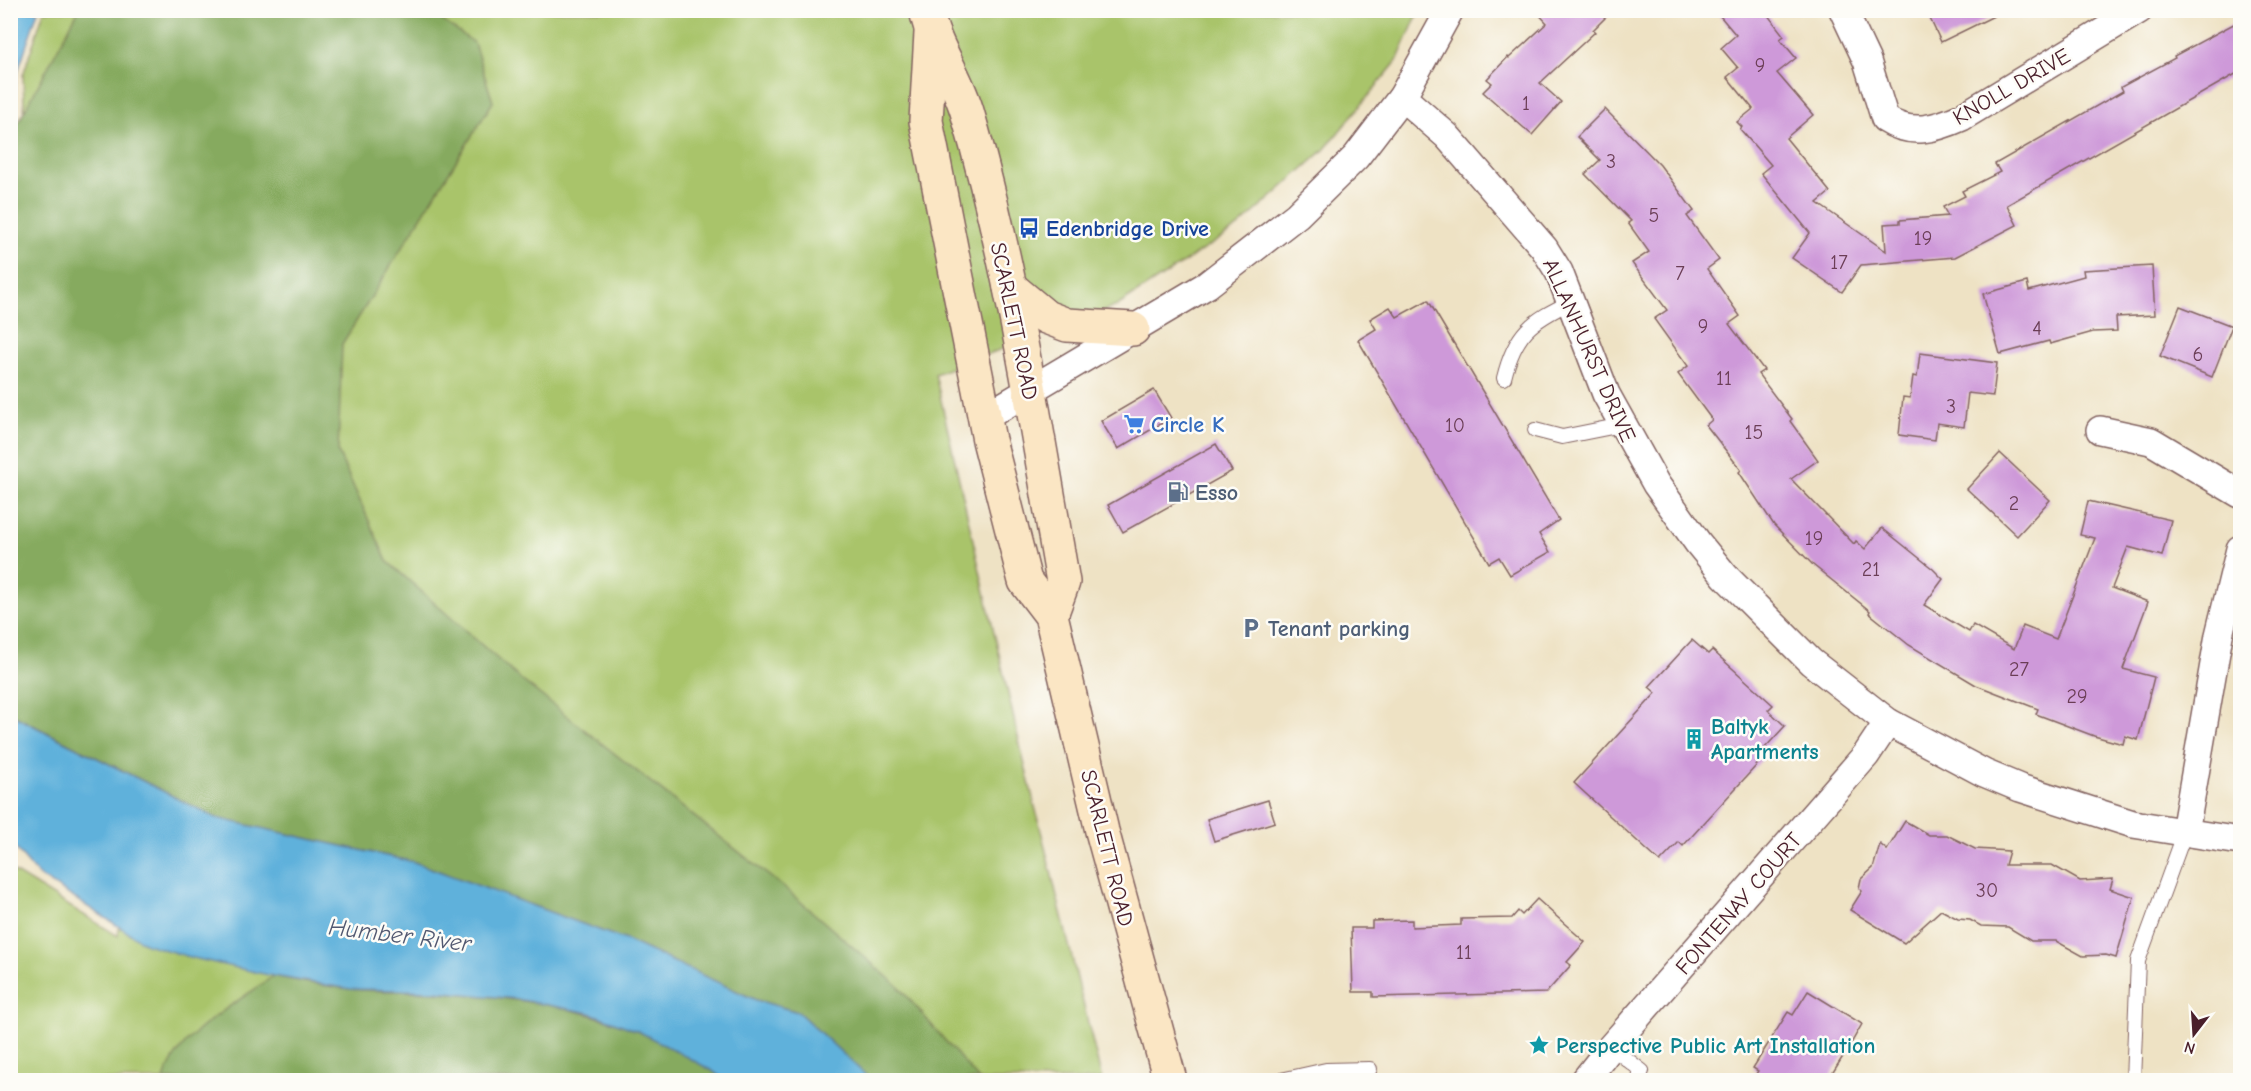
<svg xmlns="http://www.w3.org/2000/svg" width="2251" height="1091" font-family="'Comic Neue',sans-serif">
	<rect width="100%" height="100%" fill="#fdfcf7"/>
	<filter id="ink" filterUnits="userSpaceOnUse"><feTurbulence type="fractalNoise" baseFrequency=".0167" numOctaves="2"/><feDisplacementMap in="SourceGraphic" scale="12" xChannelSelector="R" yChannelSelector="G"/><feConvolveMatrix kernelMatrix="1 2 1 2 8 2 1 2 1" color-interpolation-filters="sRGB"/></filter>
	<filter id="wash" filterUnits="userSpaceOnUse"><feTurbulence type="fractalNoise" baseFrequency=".008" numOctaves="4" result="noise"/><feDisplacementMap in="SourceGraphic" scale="24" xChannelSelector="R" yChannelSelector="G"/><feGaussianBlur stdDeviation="1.35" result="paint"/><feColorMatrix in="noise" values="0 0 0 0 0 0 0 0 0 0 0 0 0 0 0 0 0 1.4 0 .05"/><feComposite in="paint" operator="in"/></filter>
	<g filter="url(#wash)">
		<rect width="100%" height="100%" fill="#eee2c4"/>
		<!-- green -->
		<path fill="#a9c46b" stroke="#7a724b" stroke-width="1.5" d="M44 11H1419L1397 61 1324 150 1238 227 1117 306 935 374 1018 737 1102 1080H11V870L118 936 135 799 11 728 10 170 25 131 23 75Z"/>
		<!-- forest -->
		<g fill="#86aa5f" stroke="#686445" stroke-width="1.5">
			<path d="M78 11H429L474 43 493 102 342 344 338 452 387 561 519 678 787 890 899 987 979 1080H871L798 1012 756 1000 626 940 414 862 216 818 11 714V136Z"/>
			<path d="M273 976C298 981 324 986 350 989 378 992 408 990 437 992 544 999 637 1015 725 1080H164C178 1032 235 1005 273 976Z"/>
		</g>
		<!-- water -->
		<g fill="#5fb1db" stroke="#546883" stroke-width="1.5">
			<path d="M11 10 38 11 16 77 11 136Z"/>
			<path d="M10 714 216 818 414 862 626 940 756 1000 798 1012 871 1080H725L711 1070 638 1031 590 1013 516 999 435 991 350 989 273 976 193 958 146 944 38 875 11 843Z"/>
		</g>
		<g id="blocks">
			<!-- building -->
			<g fill="#ce99d9">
				<path d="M1535 10H1613L1593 30 1595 32 1540 83 1561 102 1532 135 1483 92 1492 83 1487 79 1508 57 1509 58 1547 23Z"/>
				<path d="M1715 10H1764L1784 36 1780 39 1796 58 1777 73 1813 115 1786 138 1830 192 1817 203 1886 251 1884 224 1900 223V220L1948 216 1943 207 1965 196 1962 191 2000 172 1995 164 2123 91 2121 87 2175 58 2174 56 2241 20V71L2007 205 2017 225 1955 257 1861 265 1842 292 1792 258 1810 233 1761 173 1771 165 1740 129 1742 127 1737 122 1753 109 1727 77 1738 68 1721 48 1736 35Z"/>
				<path d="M1926 10H2006L1941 42Z"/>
				<path d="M1605 109 1660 165 1694 211 1687 216 1719 260 1707 269 1740 316 1729 324 1764 370 1758 374 1792 419 1790 421 1818 460 1791 479 1854 544 1856 541 1865 549 1882 528 1933 569 1943 579 1924 605 1969 632 1973 625 2014 649 2023 626 2056 639 2095 538 2080 535 2088 501 2171 520 2162 556 2128 547 2112 588 2148 602 2123 669 2154 677 2138 740 2125 736 2123 744 2094 736 2036 714 2038 709 1976 685 1909 645 1869 613 1870 611 1813 565 1774 525 1739 472 1741 470 1706 425 1712 420 1678 374 1688 366 1654 319 1667 310 1632 263 1649 252 1628 223 1631 221 1585 174 1600 160 1577 137Z"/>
				<path d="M2152 266 2155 315 2116 317 2117 331 2093 332 2050 344 2049 341 2000 354 1983 294 2027 282 2029 291 2084 276 2083 270Z"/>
				<path d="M1428 300 1559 520 1539 534 1550 552 1510 575 1499 557 1489 563 1358 340 1376 329 1370 319 1390 307 1397 317Z"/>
				<path d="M2180 306 2232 326 2212 377 2160 356Z"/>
				<path d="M1920 353 1997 363 1993 396 1968 393 1964 427 1937 423 1935 440 1899 435 1903 397 1910 398 1913 376 1917 377Z"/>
				<path d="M1154 390 1171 418 1118 449 1101 421Z"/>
				<path d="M1216 444 1232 471 1123 532 1108 505Z"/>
				<path d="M2000 453 2050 500 2017 536 1967 489Z"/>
				<path d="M1692 640 1708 654 1712 650 1773 705 1768 710 1785 726 1762 751 1766 755 1683 846 1679 842 1660 862 1574 783 1656 693 1649 687Z"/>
				<path d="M1268 800 1275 822 1214 841 1207 819Z"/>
				<path d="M1905 821 1929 835H1947L1975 849 2009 851 2005 865H2052L2080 881 2113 879 2110 889 2134 897 2116 958 2106 955 2083 956 2056 941H2031L2008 927 1981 926 1970 920 1958 919 1941 910 1904 943 1850 910 1862 891 1859 888 1861 879 1873 868 1880 844 1887 850Z"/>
				<path d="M1537 899 1585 942 1567 962 1571 965 1546 993 1373 997V992H1353L1351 928H1372V921L1412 920V927L1461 925V919L1512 918 1518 911 1522 915Z"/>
				<path d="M1808 991 1862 1024 1849 1047 1828 1080H1752L1758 1071 1753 1068 1788 1012 1793 1015Z"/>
			</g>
		</g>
	</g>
	<g filter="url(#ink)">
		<use href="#blocks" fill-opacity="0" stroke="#836361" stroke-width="1.5"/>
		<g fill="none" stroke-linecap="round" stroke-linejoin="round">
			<!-- lane casing -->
			<g stroke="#836361" stroke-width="16">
				<g id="lane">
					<path d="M1504 378C1515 333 1531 321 1571 302"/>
					<path d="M1535 430 1562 437 1622 425"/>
					<path d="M1611 1047 1642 1071 1638 1080"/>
					<path d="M1281 1080 1326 1070 1370 1069"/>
					<path d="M2133 1080 2138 961 2185 832"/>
				</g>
			</g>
			<!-- street casing -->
			<g stroke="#836361" stroke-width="30">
				<g id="street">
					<path d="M1843 10 1867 61 1885 119C1911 136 1935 129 1962 117L2139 10"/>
					<path d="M1402 97 1447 136 1544 248 1559 272 1606 394 1656 484 1698 543 1725 576 1811 662 1888 722 1984 773 2020 788 2133 824 2240 841"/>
					<path d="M985 417 1207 285 1297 215 1356 157 1402 97 1450 10"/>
					<path d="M2100 430 2151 441 2240 494"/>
					<path d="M2185 832 2219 635 2240 549"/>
					<path d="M1585 1080 1611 1047 1866 755 1888 722"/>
				</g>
			</g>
			<!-- secondary casing -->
			<g stroke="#836361" stroke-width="36">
				<g id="secondary">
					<path d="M926 10C934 48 958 78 968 115 1012 268 1036 426 1063 582L1051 615"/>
					<path d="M931 33 926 121 989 440 1025 581 1051 615 1102 831 1170 1080"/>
					<path d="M1010 287 1046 317 1067 325 1133 329"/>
				</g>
			</g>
			<!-- lane -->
			<use href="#lane" stroke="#fff" stroke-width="14"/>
			<!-- street -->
			<use href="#street" stroke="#fff" stroke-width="27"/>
			<!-- secondary -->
			<use href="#secondary" stroke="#fbe6c4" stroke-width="33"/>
		</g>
	</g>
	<!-- icons -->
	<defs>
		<g id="bus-bare" transform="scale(1.62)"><path d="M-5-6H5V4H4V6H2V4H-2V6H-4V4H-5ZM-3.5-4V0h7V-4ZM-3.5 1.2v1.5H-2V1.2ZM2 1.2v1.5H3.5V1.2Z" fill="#1a4fb4" stroke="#fdfcf7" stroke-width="2.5" paint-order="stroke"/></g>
		<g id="supermarket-bare" transform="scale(1.62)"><path d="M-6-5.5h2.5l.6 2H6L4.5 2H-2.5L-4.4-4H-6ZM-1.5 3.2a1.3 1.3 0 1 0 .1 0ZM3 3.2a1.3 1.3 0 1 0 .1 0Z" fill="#3f7fe0" stroke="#fdfcf7" stroke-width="2.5" paint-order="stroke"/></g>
		<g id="fuel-bare" transform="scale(1.62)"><path d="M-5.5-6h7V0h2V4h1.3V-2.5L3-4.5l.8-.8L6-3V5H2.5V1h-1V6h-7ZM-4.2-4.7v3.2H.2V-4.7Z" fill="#5c6f8a" stroke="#fdfcf7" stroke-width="2.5" paint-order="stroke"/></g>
		<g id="parking-bare" transform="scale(1.62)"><path d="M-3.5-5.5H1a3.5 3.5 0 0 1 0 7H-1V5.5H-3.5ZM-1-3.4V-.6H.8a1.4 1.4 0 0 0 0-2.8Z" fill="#5c6f8a" stroke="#fdfcf7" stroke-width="2.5" paint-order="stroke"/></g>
		<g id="building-bare" transform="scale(1.62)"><path d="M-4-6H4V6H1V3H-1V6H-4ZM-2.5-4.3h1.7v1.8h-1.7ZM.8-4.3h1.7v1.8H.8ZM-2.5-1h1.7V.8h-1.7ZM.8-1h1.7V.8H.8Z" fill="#0f9aa8" stroke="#fdfcf7" stroke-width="2.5" paint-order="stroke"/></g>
		<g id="sight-bare" transform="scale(1.62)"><path d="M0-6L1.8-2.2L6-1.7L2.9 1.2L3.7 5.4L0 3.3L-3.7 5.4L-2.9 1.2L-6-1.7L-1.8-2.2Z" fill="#0f9aa8" stroke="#fdfcf7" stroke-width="2.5" paint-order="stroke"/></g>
	</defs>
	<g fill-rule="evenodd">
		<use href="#bus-bare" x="1029" y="228"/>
		<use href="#supermarket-bare" x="1134" y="424"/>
		<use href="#fuel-bare" x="1178" y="492"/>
		<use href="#parking-bare" x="1251" y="628"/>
		<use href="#building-bare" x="1694" y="739"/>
		<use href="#sight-bare" x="1539" y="1045"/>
	</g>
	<g text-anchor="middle" stroke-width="5" stroke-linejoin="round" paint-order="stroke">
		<!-- number labels -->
		<g font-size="20" fill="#6b3e56">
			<text x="1760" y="72">9</text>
			<text x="1526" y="110">1</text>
			<text x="1611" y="168">3</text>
			<text x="1654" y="222">5</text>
			<text x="1923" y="245">19</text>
			<text x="1839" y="269">17</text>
			<text x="1680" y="280">7</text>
			<text x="1703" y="333">9</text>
			<text x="2037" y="335">4</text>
			<text x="2198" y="361">6</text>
			<text x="1724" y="385">11</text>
			<text x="1951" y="413">3</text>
			<text x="1455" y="432">10</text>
			<text x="1754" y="439">15</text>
			<text x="2014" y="510">2</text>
			<text x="1814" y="545">19</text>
			<text x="1871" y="576">21</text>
			<text x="2019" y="676">27</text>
			<text x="2077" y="703">29</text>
			<text x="1987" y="897">30</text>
			<text x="1464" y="959">11</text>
		</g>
		<!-- street labels -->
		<g font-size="22" fill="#4a1f2b" stroke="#fdfcf7">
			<text transform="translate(2011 86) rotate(-30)" y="8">KNOLL DRIVE</text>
			<text transform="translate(1015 321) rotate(78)" y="8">SCARLETT ROAD</text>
			<text transform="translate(1590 350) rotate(66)" y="8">ALLANHURST DRIVE</text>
			<text transform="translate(1108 848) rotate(76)" y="8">SCARLETT ROAD</text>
			<text transform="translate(1738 903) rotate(-49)" y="8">FONTENAY COURT</text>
		</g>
		<!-- transit labels -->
		<g font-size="22" font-weight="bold" fill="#164399" stroke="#fdfcf7" text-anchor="start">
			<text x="1046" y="236">Edenbridge Drive</text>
		</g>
		<!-- shop labels -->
		<g font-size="22" font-weight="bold" fill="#366cbe" stroke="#fdfcf7" text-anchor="start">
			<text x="1151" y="432">Circle K</text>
		</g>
		<!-- service labels -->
		<g font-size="22" font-weight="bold" fill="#4e5e75" stroke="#fdfcf7" text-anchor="start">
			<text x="1195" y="500">Esso</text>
			<text x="1268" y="636">Tenant parking</text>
		</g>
		<!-- culture labels -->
		<g font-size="22" font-weight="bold" fill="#0d838f" stroke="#fdfcf7" text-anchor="start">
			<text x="1711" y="734">Baltyk<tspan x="1711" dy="25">Apartments</tspan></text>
			<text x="1556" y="1053">Perspective Public Art Installation</text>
		</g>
		<!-- water labels -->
		<g font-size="24" font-style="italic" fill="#525971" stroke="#fdfcf7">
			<text transform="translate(400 935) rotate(7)" y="8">Humber River</text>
		</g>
	</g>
	<!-- margin -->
	<rect width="2251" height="1091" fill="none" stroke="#fdfcf7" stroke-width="36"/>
	<!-- north arrow -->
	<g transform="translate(2194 1034) rotate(197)" stroke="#fdfcf7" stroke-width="4.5" paint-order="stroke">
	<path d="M0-4.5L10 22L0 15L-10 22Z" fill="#4a1f2b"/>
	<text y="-9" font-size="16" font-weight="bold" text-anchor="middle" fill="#4a1f2b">N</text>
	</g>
</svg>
